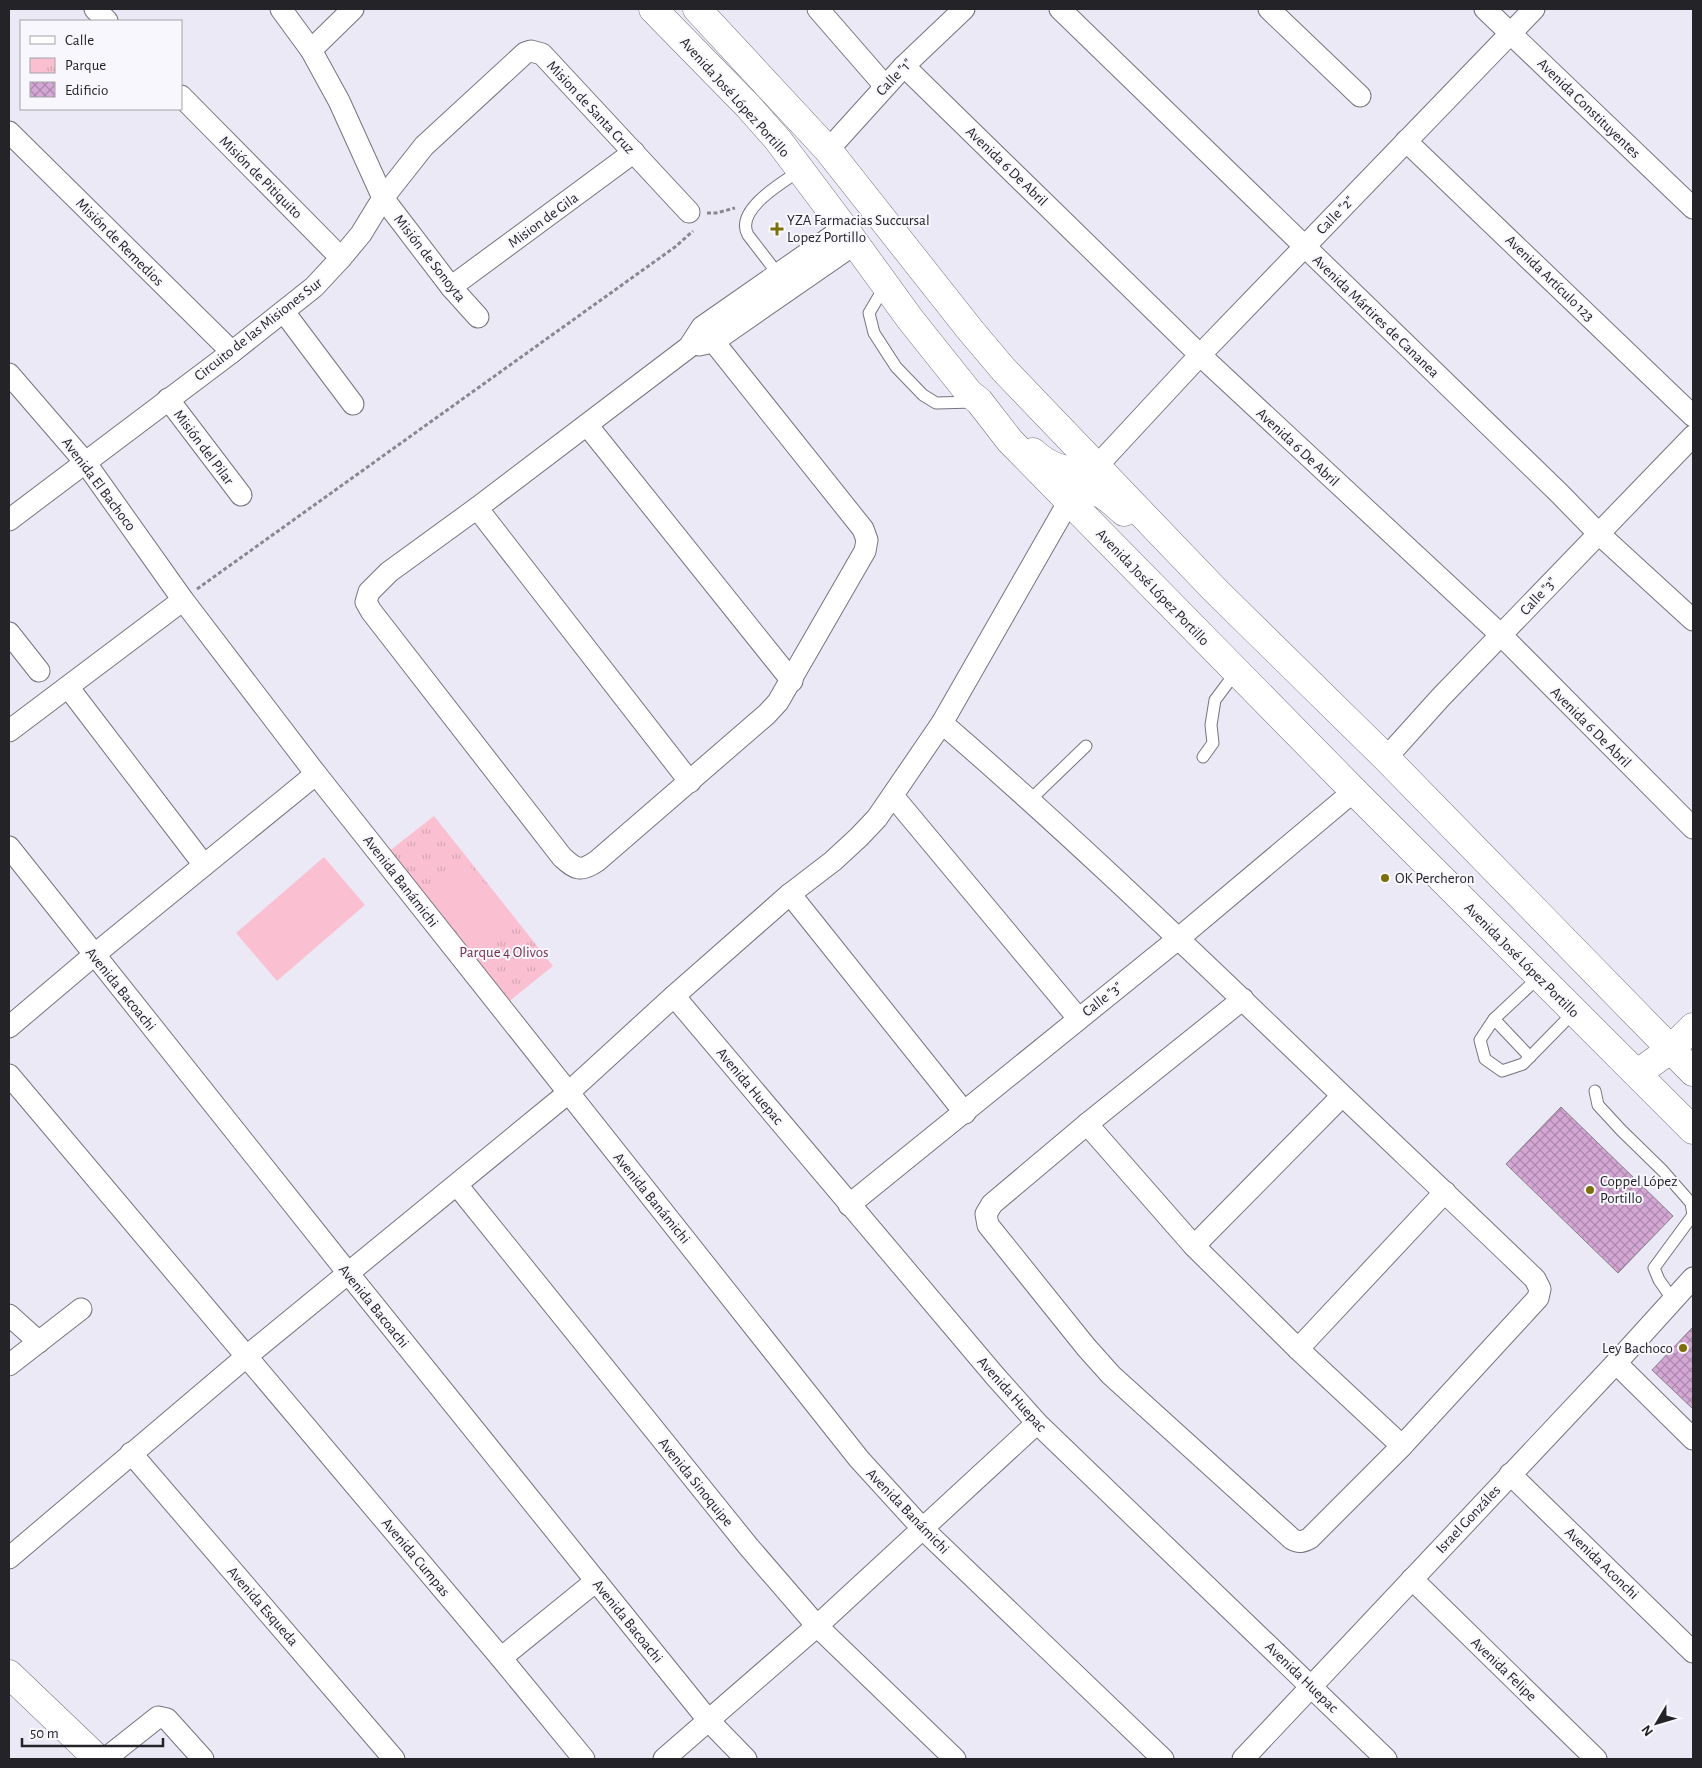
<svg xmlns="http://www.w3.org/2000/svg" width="1702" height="1768" font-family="'Alegreya Sans',sans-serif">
	<defs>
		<pattern id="park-tufts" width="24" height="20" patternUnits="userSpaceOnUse" patternTransform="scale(1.25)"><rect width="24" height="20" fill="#fac0d1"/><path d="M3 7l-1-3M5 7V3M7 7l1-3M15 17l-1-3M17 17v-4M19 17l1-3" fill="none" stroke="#d6a5b3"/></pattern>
		<pattern id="building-cross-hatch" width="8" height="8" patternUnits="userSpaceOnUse" patternTransform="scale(1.25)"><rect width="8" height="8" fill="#d4a7d5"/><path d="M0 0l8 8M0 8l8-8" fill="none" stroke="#ac88ad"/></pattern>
	</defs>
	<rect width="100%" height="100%" fill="#ebe9f5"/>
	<!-- park -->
	<path fill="url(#park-tufts)" d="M434 816 553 966 507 1003 388 852Z"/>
	<!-- pitch -->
	<g fill="#fac0d1">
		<path d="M324 857 365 905 277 981 236 933Z"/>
		<path d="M464 858 517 925 477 957 424 890Z"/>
	</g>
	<!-- building -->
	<g fill="url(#building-cross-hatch)" stroke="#888088">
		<path d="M1561 1107 1673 1216 1618 1273 1506 1164Z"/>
		<path d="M1693 1327V1409L1652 1370Z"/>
	</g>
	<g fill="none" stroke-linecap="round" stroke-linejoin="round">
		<!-- lane casing -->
		<g stroke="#76747e" stroke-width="13">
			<g id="lane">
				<path d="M778 274 748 235C734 210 783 182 801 170"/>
				<path d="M885 286 869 313 874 333 896 367 923 395 936 403 974 402"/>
				<path d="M1203 757 1213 743 1211 725 1215 700 1236 672"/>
				<path d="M1030 800 1086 746"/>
				<path d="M1539 977 1494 1019 1480 1040 1485 1059 1502 1071 1523 1064 1574 1012"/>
				<path d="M1494 1019 1530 1057"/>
				<path d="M1595 1091 1598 1105 1621 1130 1663 1171 1691 1203 1693 1215 1654 1268 1659 1280 1673 1300"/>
			</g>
		</g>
		<!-- street casing -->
		<g stroke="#76747e" stroke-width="23">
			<g id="street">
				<path d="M95 9 107 21"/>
				<path d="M818 9 885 86"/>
				<path d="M1060 9 1560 494 1598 533 1693 620"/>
				<path d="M1269 9 1360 96"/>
				<path d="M1485 9 1693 208"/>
				<path d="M311 50 353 9"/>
				<path d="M904 66 1200 355 1501 635 1693 828"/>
				<path d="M181 96 341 258"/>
				<path d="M9 132 232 352"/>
				<path d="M1406 141 1693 416"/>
				<path d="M828 150 904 66 964 9"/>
				<path d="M451 287 634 152"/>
				<path d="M284 312 353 404"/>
				<path d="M478 317 451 287 383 198 424 146 525 53 531 51 542 54 689 212"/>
				<path d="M702 327 863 529 867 540 865 551 778 702 767 714 597 861C581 872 576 870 562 857L371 611 366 602 369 592 389 572 477 508 689 347 702 327 844 228"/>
				<path d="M699 345 713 342 856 243"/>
				<path d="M9 374 85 462 183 600 316 774 859 1459 922 1528 1163 1759"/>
				<path d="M168 399 241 495"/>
				<path d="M587 425 792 681"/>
				<path d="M1096 467 1200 355 1534 9"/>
				<path d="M477 508 690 782"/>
				<path d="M9 520 232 352 314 287 341 258 361 234 383 198 339 101 311 50 281 9"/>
				<path d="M9 633 39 671"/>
				<path d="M68 687 204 865"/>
				<path d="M942 723C1080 842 1211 970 1343 1096 1407 1157 1471 1217 1535 1279L1540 1289 1538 1298 1402 1446 1310 1538C1303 1542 1299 1543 1292 1539L1111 1375 1086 1347 988 1225 986 1214 992 1204 1087 1124 1243 999"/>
				<path d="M9 731 183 600"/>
				<path d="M1386 758 1441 697 1693 436"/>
				<path d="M893 796 1078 1018"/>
				<path d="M9 847 348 1273 596 1581 709 1721 746 1759"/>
				<path d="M790 894 965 1113"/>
				<path d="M674 996 995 1376 1037 1423 1386 1759"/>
				<path d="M9 1027 94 955 316 774"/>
				<path d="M9 1075 501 1658 584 1759"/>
				<path d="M1087 1124 1194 1246 1298 1349 1402 1446"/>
				<path d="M457 1185 748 1546 817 1626 955 1759"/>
				<path d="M849 1205 1179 938 1354 791"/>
				<path d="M1194 1246 1342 1096"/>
				<path d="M9 1315 39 1342"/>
				<path d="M1298 1349 1445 1192"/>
				<path d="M1616 1363 1693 1439"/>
				<path d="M9 1365 81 1309"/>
				<path d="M131 1453 394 1759"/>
				<path d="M1510 1474 1693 1652"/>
				<path d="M9 1558 247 1356 568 1093 674 996 790 894 833 861 859 837 877 818 942 723 1069 501"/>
				<path d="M1412 1579 1596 1759"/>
				<path d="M501 1658 596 1581"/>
				<path d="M105 1759 158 1717 167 1719 203 1759"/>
				<path d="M664 1759 817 1626 1037 1423"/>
				<path d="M1243 1759 1616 1363 1693 1278"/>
			</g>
		</g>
		<!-- secondary casing -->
		<g stroke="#76747e" stroke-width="29">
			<g id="secondary">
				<path d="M653 9 748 106 778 140 844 228 910 319 969 393 979 401 1010 441 1354 791 1693 1130"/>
				<path d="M697 9 828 150 971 331 1004 370 1216 591 1386 758 1693 1072"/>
				<path d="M1033 452C1050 468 1073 476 1096 467"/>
				<path d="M1069 501C1098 485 1101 492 1124 512"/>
				<path d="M1638 1073 1671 1049 1693 1027"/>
				<path d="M9 1674 98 1759"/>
			</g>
		</g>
		<!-- path -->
		<g stroke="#898890" stroke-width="3" stroke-dasharray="4 2.5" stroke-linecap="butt">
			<path d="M707 213H716L735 208"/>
			<path d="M197 589 675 247 693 231"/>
		</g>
		<!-- lane -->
		<use href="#lane" stroke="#fff" stroke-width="11"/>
		<!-- street -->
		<use href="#street" stroke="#fff" stroke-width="21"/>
		<!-- secondary -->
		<use href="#secondary" stroke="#fff" stroke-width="28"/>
	</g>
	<!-- markers -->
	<g fill="#7c6e0a" stroke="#f8f7fe" stroke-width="2">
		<path d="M774.5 221.5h5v5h5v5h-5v5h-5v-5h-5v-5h5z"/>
		<circle cx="1385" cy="878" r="5"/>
		<circle cx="1590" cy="1190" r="5"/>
		<circle cx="1683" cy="1348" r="5"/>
	</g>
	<g text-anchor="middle" stroke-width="4" stroke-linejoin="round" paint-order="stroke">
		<!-- street labels -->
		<g font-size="15" fill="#242428" stroke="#f8f7fe">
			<text transform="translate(894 77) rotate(-46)" y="5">Calle "1"</text>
			<text transform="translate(735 97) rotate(48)" y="5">Avenida José López Portillo</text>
			<text transform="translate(591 107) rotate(47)" y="5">Mision de Santa Cruz</text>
			<text transform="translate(1589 108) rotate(44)" y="5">Avenida Constituyentes</text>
			<text transform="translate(1007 166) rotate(44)" y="5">Avenida 6 De Abril</text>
			<text transform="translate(261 177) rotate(45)" y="5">Misión de Pitiquito</text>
			<text transform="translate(1335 215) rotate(-46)" y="5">Calle "2"</text>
			<text transform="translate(543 220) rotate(-36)" y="5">Mision de Gila</text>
			<text transform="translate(120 242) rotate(45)" y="5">Misión de Remedios</text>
			<text transform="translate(430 258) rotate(52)" y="5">Misión de Sonoyta</text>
			<text transform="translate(1550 278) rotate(44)" y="5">Avenida Artículo 123</text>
			<text transform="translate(1376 316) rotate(44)" y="5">Avenida Mártires de Cananea</text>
			<text transform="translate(258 329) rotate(-38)" y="5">Circuito de las Misiones Sur</text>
			<text transform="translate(204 447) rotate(53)" y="5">Misión del Pilar</text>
			<text transform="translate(1298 447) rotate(43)" y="5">Avenida 6 De Abril</text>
			<text transform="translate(99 484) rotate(53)" y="5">Avenida El Bachoco</text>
			<text transform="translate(1153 587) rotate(46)" y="5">Avenida José López Portillo</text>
			<text transform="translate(1538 596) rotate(-47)" y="5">Calle "3"</text>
			<text transform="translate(1591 727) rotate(45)" y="5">Avenida 6 De Abril</text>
			<text transform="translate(401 881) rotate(52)" y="5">Avenida Banámichi</text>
			<text transform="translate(1522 960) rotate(45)" y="5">Avenida José López Portillo</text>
			<text transform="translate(121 989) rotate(51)" y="5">Avenida Bacoachi</text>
			<text transform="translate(1102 999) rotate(-38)" y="5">Calle "3"</text>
			<text transform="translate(750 1086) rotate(50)" y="5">Avenida Huepac</text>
			<text transform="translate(652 1198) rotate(51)" y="5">Avenida Banámichi</text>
			<text transform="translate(374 1306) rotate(51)" y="5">Avenida Bacoachi</text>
			<text transform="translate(1012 1394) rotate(48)" y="5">Avenida Huepac</text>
			<text transform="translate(696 1482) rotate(51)" y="5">Avenida Sinoquipe</text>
			<text transform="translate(908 1511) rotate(46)" y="5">Avenida Banámichi</text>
			<text transform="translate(1468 1519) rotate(-47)" y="5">Israel Gonzáles</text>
			<text transform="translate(416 1557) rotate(50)" y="5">Avenida Cumpas</text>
			<text transform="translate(1602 1563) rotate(44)" y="5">Avenida Aconchi</text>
			<text transform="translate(263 1606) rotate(49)" y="5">Avenida Esqueda</text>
			<text transform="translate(628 1621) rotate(51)" y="5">Avenida Bacoachi</text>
			<text transform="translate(1504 1669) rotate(44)" y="5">Avenida Felipe</text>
			<text transform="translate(1302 1677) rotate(44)" y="5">Avenida Huepac</text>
		</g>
		<!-- poi labels -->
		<g font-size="15" fill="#242428" stroke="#f8f7fe" text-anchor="start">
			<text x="787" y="225">YZA Farmacias Succursal<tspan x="787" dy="17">Lopez Portillo</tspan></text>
			<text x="1395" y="883">OK Percheron</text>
			<text x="1600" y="1186">Coppel López<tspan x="1600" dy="17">Portillo</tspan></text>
			<text x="1673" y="1353" text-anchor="end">Ley Bachoco</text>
		</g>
		<!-- park labels -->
		<g font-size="15" fill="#7b2f4c" stroke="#f8f7fe">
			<text x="504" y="957">Parque 4 Olivos</text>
		</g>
	</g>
	<!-- border -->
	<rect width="1702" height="1768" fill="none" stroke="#242428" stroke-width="20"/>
	<!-- legend -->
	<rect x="20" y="20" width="162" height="90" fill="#f8f7fe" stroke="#a3a3a8"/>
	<rect x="30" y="36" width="25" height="8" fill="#ffffff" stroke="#a3a3a8"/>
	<text x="65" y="45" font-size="15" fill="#242428">Calle</text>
	<rect x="30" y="58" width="25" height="15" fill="url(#park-tufts)" stroke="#a3a3a8"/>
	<text x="65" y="70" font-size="15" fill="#242428">Parque</text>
	<rect x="30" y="82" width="25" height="15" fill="url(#building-cross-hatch)" stroke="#a3a3a8"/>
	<text x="65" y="95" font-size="15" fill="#242428">Edificio</text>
	<!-- north arrow -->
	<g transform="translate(1657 1723) rotate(232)" stroke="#f8f7fe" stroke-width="4" paint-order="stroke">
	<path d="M0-4L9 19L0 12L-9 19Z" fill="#242428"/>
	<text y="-8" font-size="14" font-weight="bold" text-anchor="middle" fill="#242428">N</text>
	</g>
	<!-- scale -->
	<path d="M22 1738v8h141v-8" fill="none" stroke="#242428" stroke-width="2.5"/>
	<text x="30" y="1738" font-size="15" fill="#242428" stroke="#f8f7fe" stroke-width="4" paint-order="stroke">50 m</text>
</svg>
